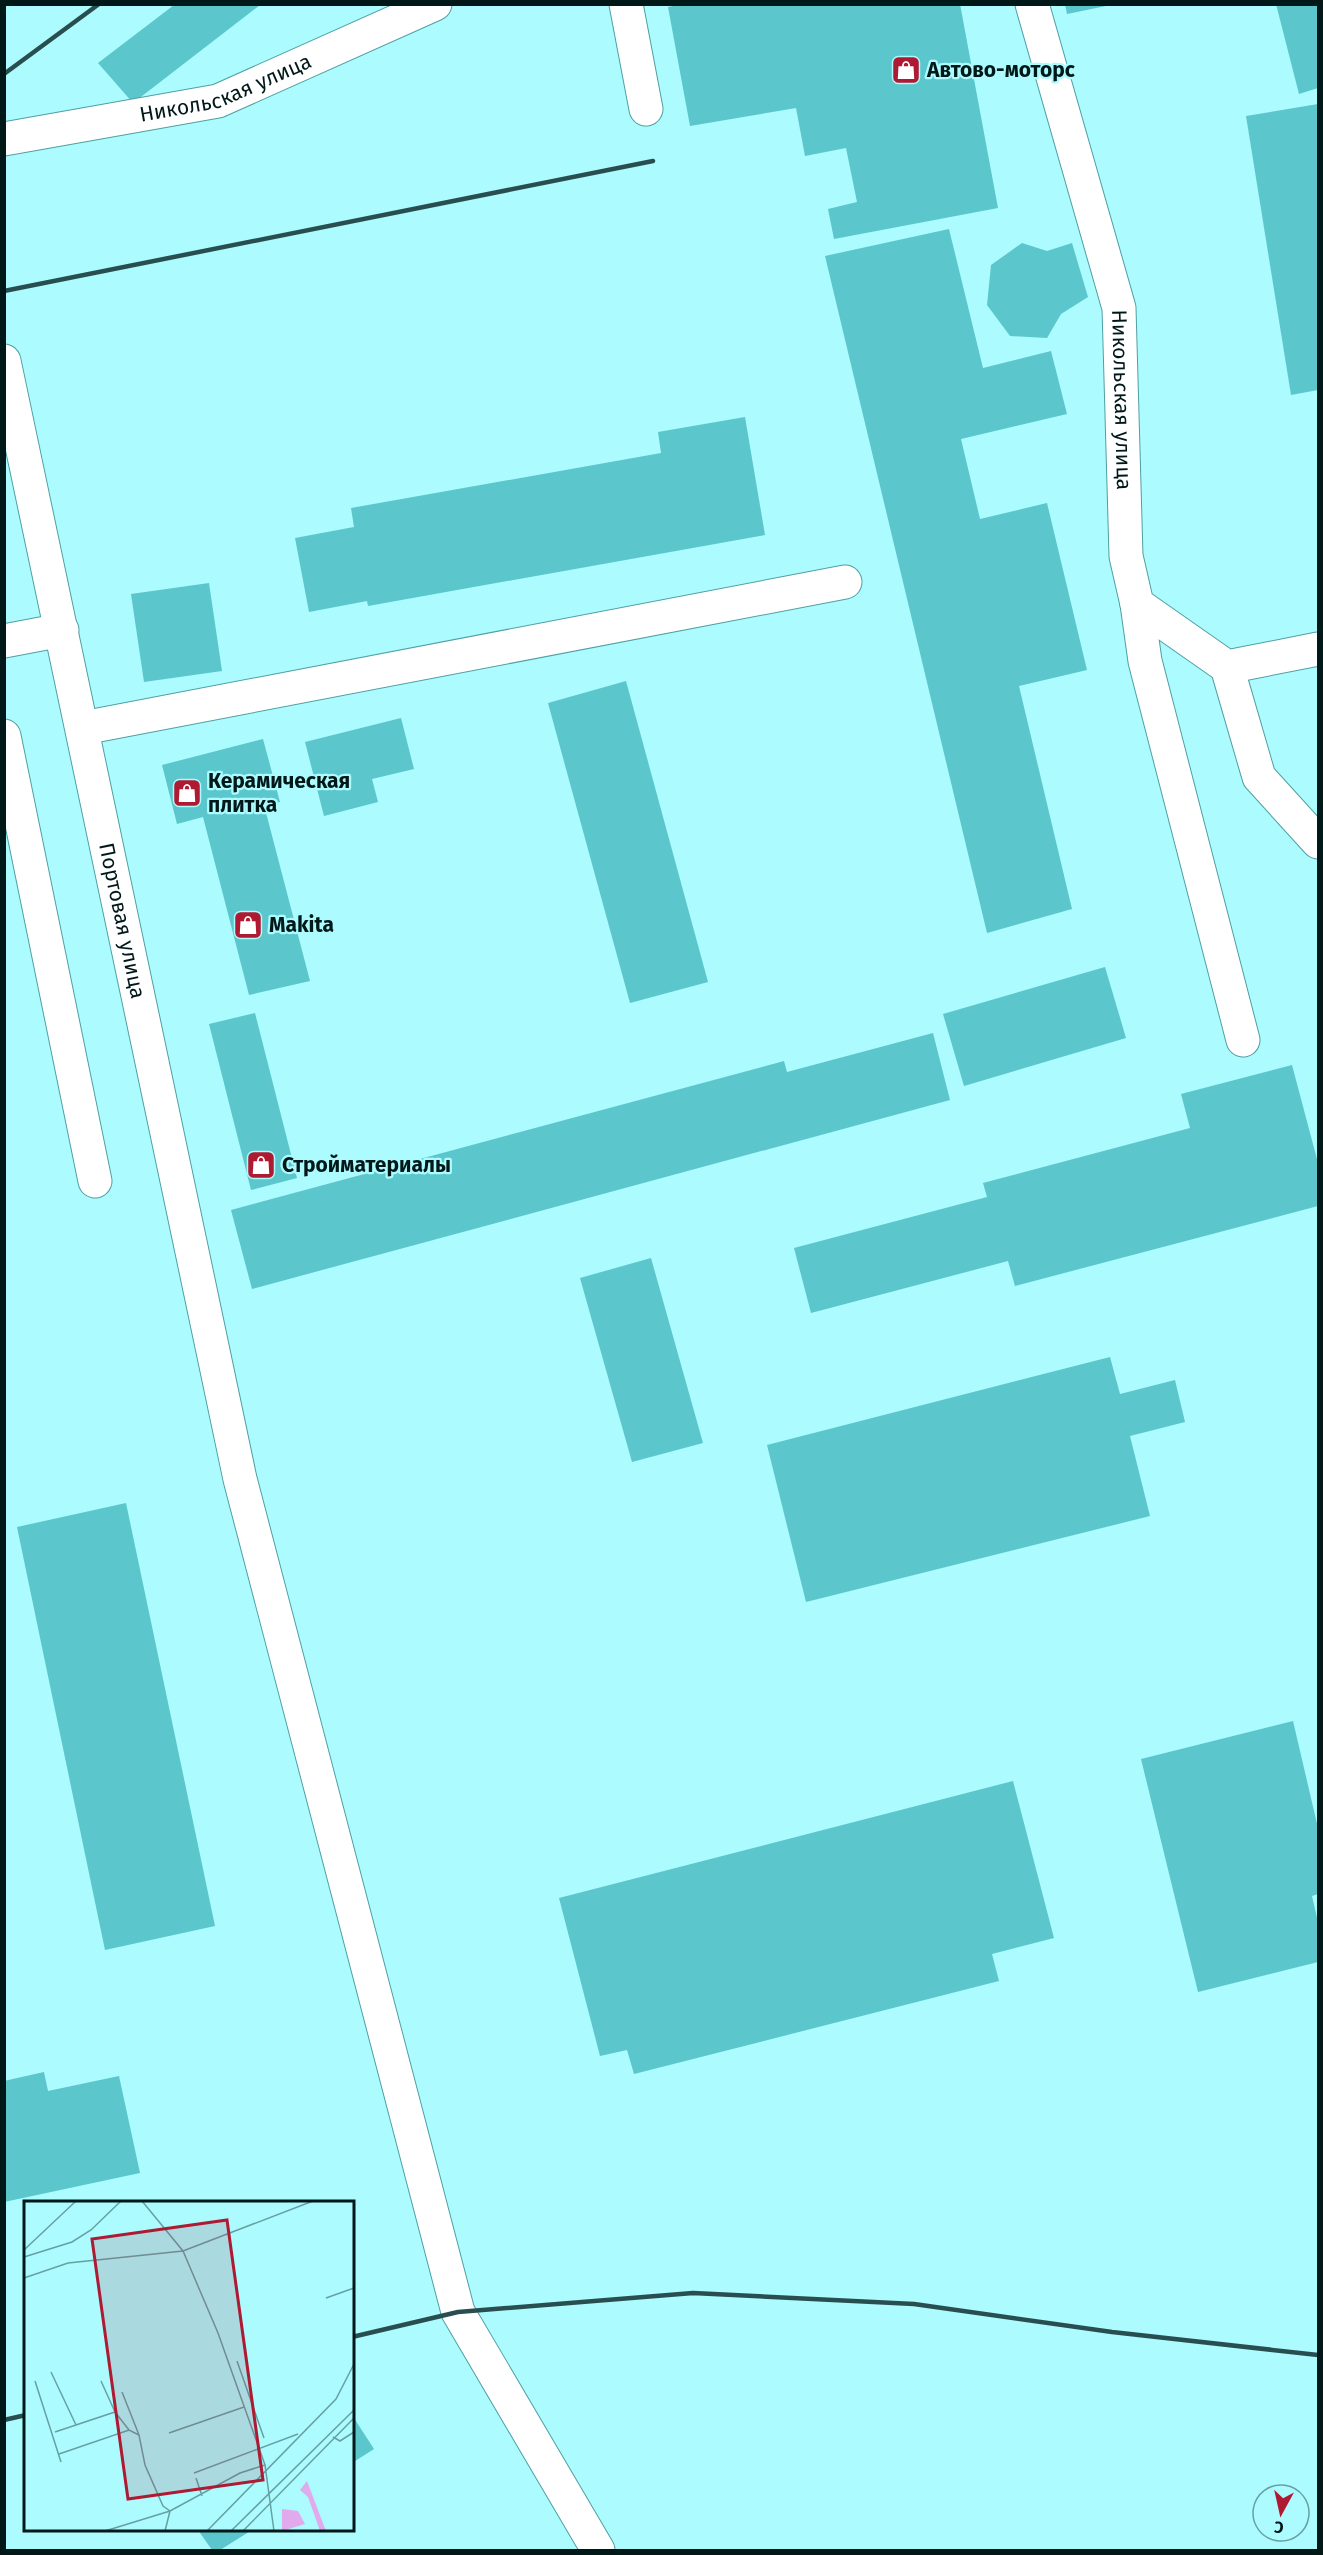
<svg xmlns="http://www.w3.org/2000/svg" width="1323" height="2555" font-family="'Fira Sans',sans-serif">
	<rect width="100%" height="100%" fill="#abfbff"/>
	<!-- building -->
	<g fill="#5bc6cb">
		<path d="M683 4H960L998 208 834 239 828 209 857 202 846 148 805 156 796 108 690 126 668 7Z"/>
		<path d="M1065 4H1106V6L1067 14Z"/>
		<path d="M1276 4H1318V88L1299 94Z"/>
		<path d="M174 5H260L133 103 98 63Z"/>
		<path d="M1318 104V390L1291 395 1246 116Z"/>
		<path d="M949 229 983 368 1051 351 1067 414 961 439 980 519 1047 503 1087 670 1019 686 1072 909 987 933 825 256Z"/>
		<path d="M1022 243 1047 251 1072 243 1088 297 1061 314 1047 338 1010 336 987 305 991 265Z"/>
		<path d="M745 417 765 535 368 606 367 601 309 612 295 538 354 527 351 508 661 453 658 432Z"/>
		<path d="M209 583 222 671 144 682 131 594Z"/>
		<path d="M626 681 708 982 630 1003 548 703Z"/>
		<path d="M401 718 414 769 372 779 378 802 324 816 305 742Z"/>
		<path d="M263 739 280 802 264 805 310 981 249 995 203 817 177 824 162 765Z"/>
		<path d="M1105 967 1126 1038 964 1086 943 1014Z"/>
		<path d="M255 1013 297 1178 251 1190 209 1024Z"/>
		<path d="M933 1033 950 1100 252 1289 231 1210 784 1061 787 1072Z"/>
		<path d="M1292 1065 1318 1163V1206L1015 1286 1008 1261 811 1313 794 1248 987 1197 983 1183 1190 1128 1181 1094Z"/>
		<path d="M651 1258 703 1443 632 1462 580 1278Z"/>
		<path d="M1110 1357 1120 1394 1175 1380 1185 1422 1130 1436 1150 1516 806 1602 767 1445Z"/>
		<path d="M126 1503 215 1926 105 1950 17 1527Z"/>
		<path d="M1293 1721 1318 1828V1894L1312 1896 1318 1922V1962L1198 1992 1141 1759Z"/>
		<path d="M1013 1781 1054 1938 992 1954 999 1981 634 2074 627 2050 600 2056 559 1898Z"/>
		<path d="M44 2072 48 2091 119 2076 140 2173 4 2202V2081Z"/>
		<path d="M352 2415 374 2449 352 2463Z"/>
		<path d="M198 2530H252L220 2550H212Z"/>
	</g>
	<g fill="none" stroke-linecap="round" stroke-linejoin="round">
		<!-- minor casing -->
		<g stroke="#509fa3" stroke-width="35">
			<g id="minor">
				<path d="M626 4 646 109"/>
				<path id="s1" d="M1032 4 1119 308 1126 556 1137 604 1227 667 1318 649"/>
				<path id="s2" d="M4 139 218 101 435 4"/>
				<path id="s3" d="M4 361 240 1479 458 2312 598 2550"/>
				<path d="M1137 604 1145 661 1243 1040"/>
				<path d="M4 641 62 630"/>
				<path d="M1227 667 1259 777 1318 842"/>
				<path d="M83 728 845 582"/>
				<path d="M4 736 95 1181"/>
			</g>
		</g>
		<!-- minor -->
		<use href="#minor" stroke="#fff" stroke-width="33"/>
		<!-- rail -->
		<g stroke="#294e50" stroke-width="4.5">
			<path d="M4 74 99 4"/>
			<path d="M4 291 653 161"/>
			<path d="M352 2337 458 2312 693 2293 914 2304 1112 2332 1318 2355"/>
			<path d="M4 2420 26 2415"/>
		</g>
	</g>
	<!-- icons -->
	<defs>
		<g id="shop-square" transform="scale(1.5)"><rect x="-9" y="-9" width="18" height="18" rx="4" fill="#ae1a31" stroke="#abfbff"/><path d="M-5-2.5h2.3a2.7 3.5 0 0 1 5.4 0H5L5.5 6h-11ZM-1.5-2.5h3a1.5 2.3 0 0 0-3 0Z" fill="#fff"/></g>
	</defs>
	<g fill-rule="evenodd">
		<use href="#shop-square" x="906" y="70"/>
		<use href="#shop-square" x="187" y="793"/>
		<use href="#shop-square" x="248" y="925"/>
		<use href="#shop-square" x="261" y="1165"/>
	</g>
	<g text-anchor="middle" stroke-width="4.5" stroke-linejoin="round" paint-order="stroke">
		<!-- poi labels -->
		<g font-size="21" font-weight="bold" fill="#011819" stroke="#abfbff" text-anchor="start">
			<text x="927" y="77">Автово-моторс</text>
			<text x="208" y="788">Керамическая<tspan x="208" dy="24">плитка</tspan></text>
			<text x="269" y="932">Makita</text>
			<text x="282" y="1172">Стройматериалы</text>
		</g>
		<!-- street labels -->
		<g font-size="21" fill="#011819" stroke="#abfbff">
			<text dy="7" stroke="none"><textPath href="#s2" startOffset="228">Никольская улица</textPath></text>
			<text dy="7" stroke="none"><textPath href="#s1" startOffset="408">Никольская улица</textPath></text>
			<text dy="7" stroke="none"><textPath href="#s3" startOffset="572">Портовая улица</textPath></text>
		</g>
	</g>
	<!-- overview -->
	<g transform="translate(24 2201)">
		<rect width="330" height="330" fill="#abfbff"/>
		<path d="M258 308 274 310 281 323 258 330Z" fill="#e1aaed"/>
		<path d="M283 280 302 330H296L284 296 276 289Z" fill="#e1aaed"/>
		<path fill="none" stroke="#67a0a3" stroke-width="1.5" d="M118 0 159 50 194 132 241 264 250 330M0 49 52 0M0 56 48 41 67 29 97 0M0 77 44 62 159 50 289 0M302 97 330 87M213 160 240 237M27 171 52 224M11 180 37 261M77 180 91 211M98 191 115 234M31 231 91 211 105 229M145 232 220 206M309 236 316 240 330 231M35 253 105 229 115 234 121 264 139 305 146 310M170 272 274 233M172 277 178 295M81 330 146 310 216 272 241 264M141 330 146 310M183 330 312 198 330 163M207 330 330 209M219 330 330 217"/>
		<path fill="#ae1a31" fill-opacity="0.15" stroke="#ae1a31" stroke-width="3" d="M203 19 239 279 104 298 68 38Z"/>
		<rect width="330" height="330" fill="none" stroke="#011819" stroke-width="3"/>
	</g>
	<!-- border -->
	<rect width="1323" height="2555" fill="none" stroke="#011819" stroke-width="12"/>
	<!-- north arrow -->
	<g transform="translate(1281 2513) rotate(188)"><circle r="28" fill="#abfbff" stroke="#67a0a3" stroke-width="1.5"/>
	<path d="M0-4.5L10 22L0 15L-10 22Z" fill="#ae1a31"/>
	<text y="-9" font-size="16" font-weight="bold" text-anchor="middle" fill="#011819">С</text>
	</g>
</svg>
